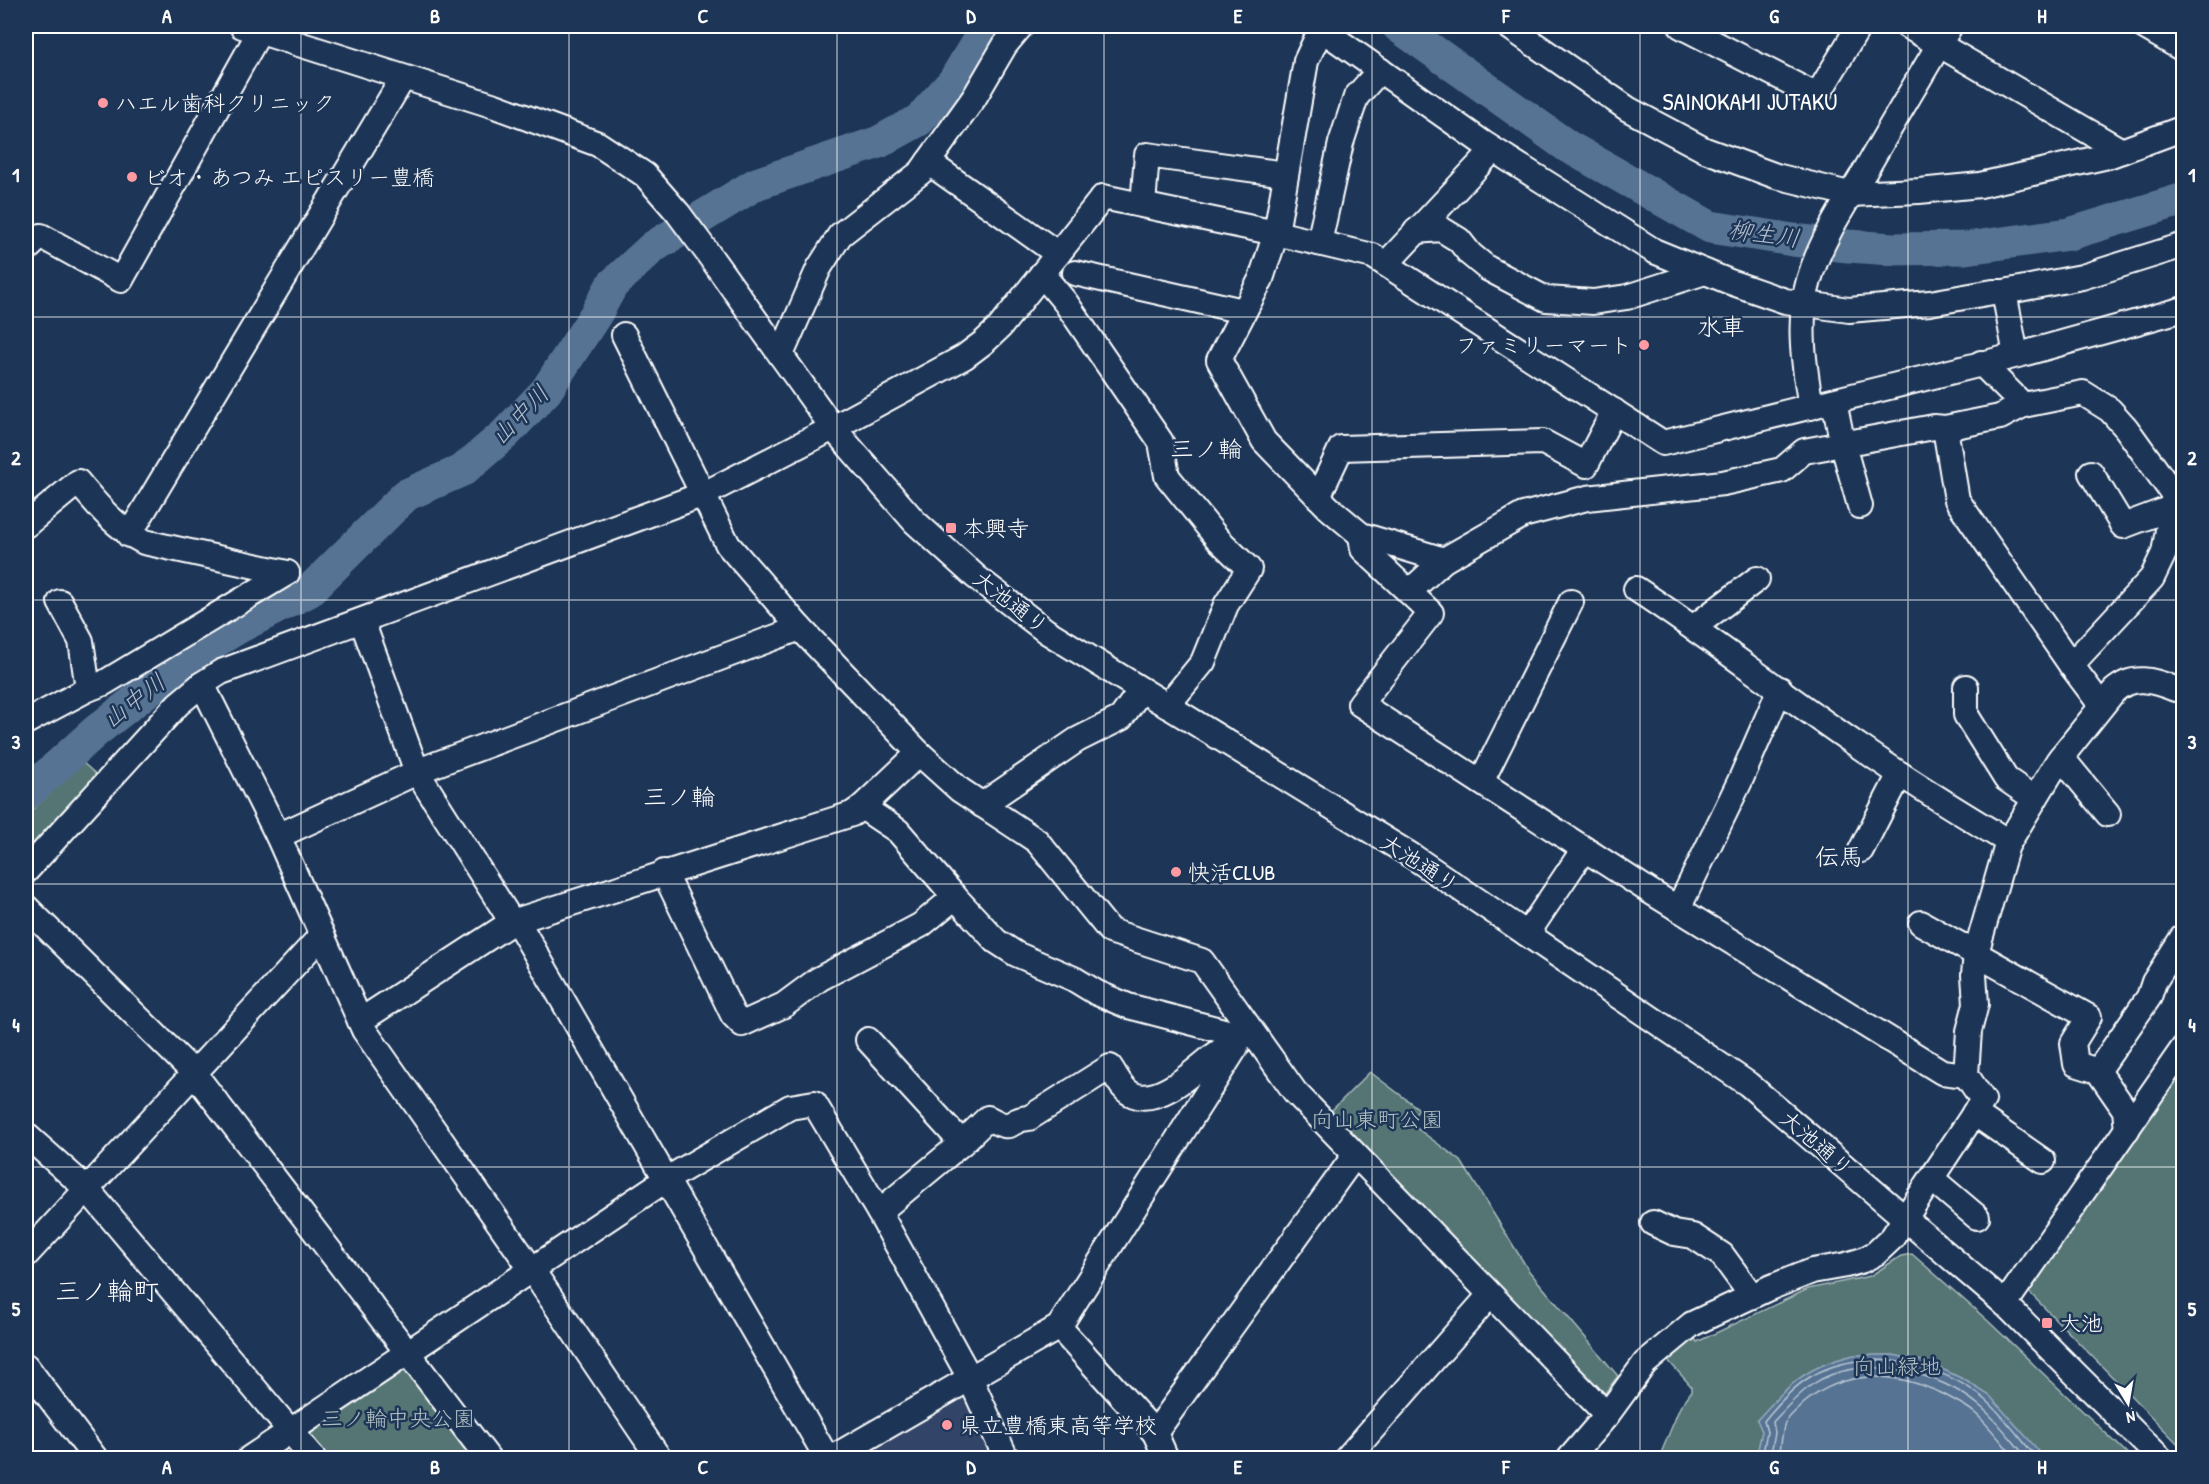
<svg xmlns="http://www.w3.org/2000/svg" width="2209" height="1484" font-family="'Patrick Hand','Klee One',sans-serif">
	<rect width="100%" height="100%" fill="#1d3557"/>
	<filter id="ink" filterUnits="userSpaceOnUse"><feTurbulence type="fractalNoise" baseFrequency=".0167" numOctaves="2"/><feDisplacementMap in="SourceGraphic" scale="12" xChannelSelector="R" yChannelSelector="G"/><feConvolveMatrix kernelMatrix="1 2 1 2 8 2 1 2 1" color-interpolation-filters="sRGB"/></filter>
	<g filter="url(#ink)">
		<!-- built -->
		<path fill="#304568" d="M969 1392 997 1458H851Z"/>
		<!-- green -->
		<g fill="#547575" stroke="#aababa" stroke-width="1.5">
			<path d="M82 762 98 776 26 855V816Z"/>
			<path d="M2183 1058V1449L2025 1288Z"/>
			<path d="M1370 1072 1419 1109 1410 1123 1461 1161 1529 1271 1618 1376 1605 1393 1597 1395 1329 1113Z"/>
			<path d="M1912 1254 1987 1320 2132 1458H1659L1680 1407 1691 1392V1386L1664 1356 1693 1336 1697 1342 1808 1289 1870 1276 1901 1256Z"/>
			<path d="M410 1364 479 1458H322L305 1432Z"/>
		</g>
		<!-- water -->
		<path fill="#567393" stroke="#9aabbe" stroke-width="1.5" d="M1854 1355H1893L1927 1362 1963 1379 1990 1396 2045 1458H1756L1762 1431 1757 1420C1790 1384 1804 1367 1854 1355Z"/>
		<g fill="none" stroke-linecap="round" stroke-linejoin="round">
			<!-- shore -->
			<g stroke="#bbc7d4" stroke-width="1.5">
				<path d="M1762 1458 1767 1432 1764 1421C1777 1405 1793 1387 1810 1377 1864 1345 1940 1362 1986 1400 2003 1415 2022 1441 2037 1458"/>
				<path d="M1770 1458 1775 1433 1773 1422C1785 1409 1798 1394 1813 1384 1861 1352 1940 1371 1981 1407 1998 1421 2013 1442 2027 1458"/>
				<path d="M1779 1458C1780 1452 1783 1426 1785 1423 1789 1416 1798 1409 1804 1403 1845 1369 1894 1371 1941 1393 1952 1399 1966 1405 1976 1414 1990 1427 2003 1444 2015 1458"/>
			</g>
			<!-- river -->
			<g stroke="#567393" stroke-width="33">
				<path d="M1398 26 1567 146 1710 227 1793 240 1848 246 1893 249 1966 248 2069 234 2184 199"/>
				<path d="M26 794 96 731 194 654 239 627 309 591 406 495 463 470 505 434 546 391 596 314 612 285 653 247 756 184 879 142 919 120 954 81 987 26"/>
			</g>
			<!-- minor casing -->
			<g stroke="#fff" stroke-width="28">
				<g id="minor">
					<path d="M242 26 495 106 598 144 645 175 678 213 707 252 833 428 915 522 976 577 1046 631 1412 856 1748 1084 2005 1304 2160 1458"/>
					<path d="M1317 26 1483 143 1654 251 1730 282 1785 301 1849 310 1930 303 1993 292H2004L2082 277 2184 245"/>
					<path d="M1508 26 1628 109 1705 150 1776 176 1849 194 1919 191 1980 185 2108 156 2184 128"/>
					<path d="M1681 26 1817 96 1859 26"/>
					<path d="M1907 26 2122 151"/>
					<path d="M2143 26 2184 50"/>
					<path d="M1321 29 1306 61 1276 233 1261 279 1219 360 1264 441 1329 508 1361 535 1444 560"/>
					<path d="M928 162 1058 254"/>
					<path d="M1143 205 1147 155 1286 174"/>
					<path d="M1416 231 1441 229 1459 240 1470 254 1487 268 1546 299 1593 302 1627 297 1705 272"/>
					<path d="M1319 243 1341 143 1356 97 1380 70"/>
					<path d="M26 250 41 236 121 280 260 31"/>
					<path d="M1386 264 1493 150"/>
					<path d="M1075 273 1243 311"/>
					<path d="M1042 274 1066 303 1161 442 1167 476 1217 538 1249 569 1226 605 1203 662 1167 706"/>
					<path d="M2004 292 2016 355"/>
					<path d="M624 335 728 545 800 628 919 753 960 790 1037 841 1110 931 1202 961 1295 1092 1607 1415"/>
					<path d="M781 355 819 268 840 235 921 172 974 98 1005 45 1021 26"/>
					<path d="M1981 363 2023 405"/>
					<path d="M1834 401 1843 445 1860 506"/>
					<path d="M1811 407C1804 366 1797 321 1809 280 1820 242 1844 205 1865 171 1893 122 1922 74 1950 26"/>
					<path d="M1945 428 1934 427 1804 451 1782 470 1723 483 1587 498 1523 515 1444 560 1409 592 1431 613 1360 704 1651 892 1942 1072 1966 1075"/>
					<path d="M2091 473 2123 526 2171 508"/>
					<path d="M1318 497 1341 448 1543 442 1586 465 1614 411"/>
					<path d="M26 525 78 482C98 506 116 528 144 542L287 573"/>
					<path d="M129 535 403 78"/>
					<path d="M1361 535 1363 549 1409 592"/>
					<path d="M1636 589C1714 640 1786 697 1863 749 1910 782 1959 812 2009 842"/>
					<path d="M60 602 81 641 88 689"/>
					<path d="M362 621 417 772 512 922 521 928 827 1458"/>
					<path d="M1694 627 1757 579"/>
					<path d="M2071 665 2152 578 2164 553 2174 495 2184 487"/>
					<path d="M202 684 278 836 364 1030 532 1270 659 1458"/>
					<path d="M1966 687V715L2006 779 2035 799"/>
					<path d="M2101 705 2071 665 1957 500 1945 428 2000 417 2023 405 2083 393 2110 410 2126 428 2174 495"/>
					<path d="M26 722 88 689 104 683 287 573"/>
					<path d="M2061 757 2108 814"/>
					<path d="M1481 782 1571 602"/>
					<path d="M982 805 1077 740 1121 718 1141 690"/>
					<path d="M862 807 898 831 955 897 996 941 1016 954 1074 979 1097 993 1128 1006 1243 1036"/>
					<path d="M278 836 426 768 800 628"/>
					<path d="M1861 850 1900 774"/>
					<path d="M26 871 178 704 202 684 221 672 704 494 833 428 964 357 984 342 1000 327 1042 274 1103 197 1276 233 1373 256 1663 443 2026 353 2184 309"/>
					<path d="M664 872 733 1015 742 1024 784 1005 819 979 921 925 955 897"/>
					<path d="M26 907 194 1073 488 1458"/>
					<path d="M1678 909 1740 781 1780 689"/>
					<path d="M1921 923 2089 1017 2073 1043 2076 1064 2098 1071 2125 1110 2127 1130"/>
					<path d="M1527 934 1584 849"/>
					<path d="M360 1021 512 922 852 814 862 807 919 753"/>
					<path d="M868 1040 962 1143"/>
					<path d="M2098 1071 2149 997 2154 982 2182 938"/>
					<path d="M1974 1113 2043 1161"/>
					<path d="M26 1135 87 1189 313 1458"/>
					<path d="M1932 1179 1977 1217"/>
					<path d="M1653 1223 1674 1233 1693 1236 1722 1255 1752 1296"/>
					<path d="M26 1255 322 935"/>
					<path d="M2005 1304 2184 1047"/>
					<path d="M1059 1327 1155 1433 1166 1458"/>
					<path d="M26 1366 95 1458"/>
					<path d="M1155 1433 1355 1155"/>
					<path d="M250 1458 667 1179 790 1107 814 1103 879 1212"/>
					<path d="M832 1458 1059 1327 1236 1047"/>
					<path d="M1006 1458 970 1378 879 1212 962 1143 988 1118C1017 1134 1006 1119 1029 1118L1110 1067C1117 1077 1122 1091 1134 1095 1160 1105 1194 1071 1212 1057 1222 1050 1233 1043 1243 1036"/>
					<path d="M1347 1458 1490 1295"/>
					<path d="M1570 1458 1607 1415 1645 1363 1692 1324 1769 1288 1812 1271 1846 1265 1863 1260 1876 1253 1892 1238 1983 1100 1966 1075 1969 1031 1976 1004 1974 975 1976 953 2007 845 2058 761 2114 691C2133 674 2153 680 2175 689"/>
				</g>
			</g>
			<!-- minor -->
			<use href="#minor" stroke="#1d3557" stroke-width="24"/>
		</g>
	</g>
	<!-- grid -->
	<path fill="none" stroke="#fff" stroke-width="1.5" stroke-opacity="0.55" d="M301 26V1458M569 26V1458M837 26V1458M1104 26V1458M1372 26V1458M1640 26V1458M1908 26V1458M26 317H2184M26 600H2184M26 884H2184M26 1167H2184"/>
	<!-- markers -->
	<g fill="#ff9aa2" stroke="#1d3557" stroke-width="2">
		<circle cx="103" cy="103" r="6"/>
		<circle cx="132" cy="177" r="6"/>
		<circle cx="1644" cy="345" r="6"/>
		<rect x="945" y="522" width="12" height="12" rx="3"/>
		<circle cx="1176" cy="872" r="6"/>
		<rect x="2041" y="1317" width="12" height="12" rx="3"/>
		<circle cx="947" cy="1425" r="6"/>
	</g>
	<g text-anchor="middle" stroke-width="5" stroke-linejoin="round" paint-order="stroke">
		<!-- poi labels -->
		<g font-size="22" fill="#fff" stroke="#1d3557" text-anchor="start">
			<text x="115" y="111">ハエル歯科クリニック</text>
			<text x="144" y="185">ビオ・あつみ エピスリー豊橋</text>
			<text x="1632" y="353" text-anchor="end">ファミリーマート</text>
			<text x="963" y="536">本興寺</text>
			<text x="1188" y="880">快活CLUB</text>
			<text x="2059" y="1331">大池</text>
			<text x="959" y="1433">県立豊橋東高等学校</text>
		</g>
		<!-- street labels -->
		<g font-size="22" fill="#fff" stroke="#1d3557">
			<text transform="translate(1011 602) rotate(38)" y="8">大池通り</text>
			<text transform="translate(1420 863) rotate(33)" y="8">大池通り</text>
			<text transform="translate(1817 1143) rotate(41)" y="8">大池通り</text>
		</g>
		<!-- park labels -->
		<g font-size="22" fill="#b2c1c1" stroke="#1d3557">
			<text x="1377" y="1127">向山東町公園</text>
			<text x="1897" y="1374">向山緑地</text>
			<text x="398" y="1426">三ノ輪中央公園</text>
		</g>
		<!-- neighbourhood labels -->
		<g font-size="24" fill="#fff" stroke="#1d3557">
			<text x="1750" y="110">SAINOKAMI JUTAKU</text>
			<text x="1721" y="335">水車</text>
			<text x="1206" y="457">三ノ輪</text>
			<text x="679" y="805">三ノ輪</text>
			<text x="1839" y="865">伝馬</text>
		</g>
		<!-- water labels -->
		<g font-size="24" font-style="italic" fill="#b3c0ce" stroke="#1d3557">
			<text transform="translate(1764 234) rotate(8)" y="8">柳生川</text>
			<text transform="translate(520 415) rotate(-46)" y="8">山中川</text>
			<text transform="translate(134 701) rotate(-38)" y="8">山中川</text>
		</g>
		<!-- quarter labels -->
		<g font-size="26" fill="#fff" stroke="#1d3557">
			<text x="107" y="1300">三ノ輪町</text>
		</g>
	</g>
	<!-- margin -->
	<rect width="2209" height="1484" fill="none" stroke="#1d3557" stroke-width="66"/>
	<!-- north arrow -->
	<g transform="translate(2128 1403) rotate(169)" stroke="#1d3557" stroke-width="4.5" paint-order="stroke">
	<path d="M0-4.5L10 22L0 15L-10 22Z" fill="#ffffff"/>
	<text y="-9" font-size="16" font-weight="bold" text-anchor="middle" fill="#ffffff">N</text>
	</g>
	<rect x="33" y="33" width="2143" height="1418" fill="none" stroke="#fff" stroke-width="2"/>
	<g font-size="20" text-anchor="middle" font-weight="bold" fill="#fff">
		<text x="167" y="23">A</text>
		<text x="435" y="23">B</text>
		<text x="703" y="23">C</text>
		<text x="971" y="23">D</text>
		<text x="1238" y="23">E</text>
		<text x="1506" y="23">F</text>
		<text x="1774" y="23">G</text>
		<text x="2042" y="23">H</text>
		<text x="16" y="182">1</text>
		<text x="2192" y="182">1</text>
		<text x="16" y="465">2</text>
		<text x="2192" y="465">2</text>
		<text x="16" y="749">3</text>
		<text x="2192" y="749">3</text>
		<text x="16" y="1032">4</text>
		<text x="2192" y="1032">4</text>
		<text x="16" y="1316">5</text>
		<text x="2192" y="1316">5</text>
		<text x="167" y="1474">A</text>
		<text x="435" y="1474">B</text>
		<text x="703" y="1474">C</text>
		<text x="971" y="1474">D</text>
		<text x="1238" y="1474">E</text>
		<text x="1506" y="1474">F</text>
		<text x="1774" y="1474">G</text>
		<text x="2042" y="1474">H</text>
	</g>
</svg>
